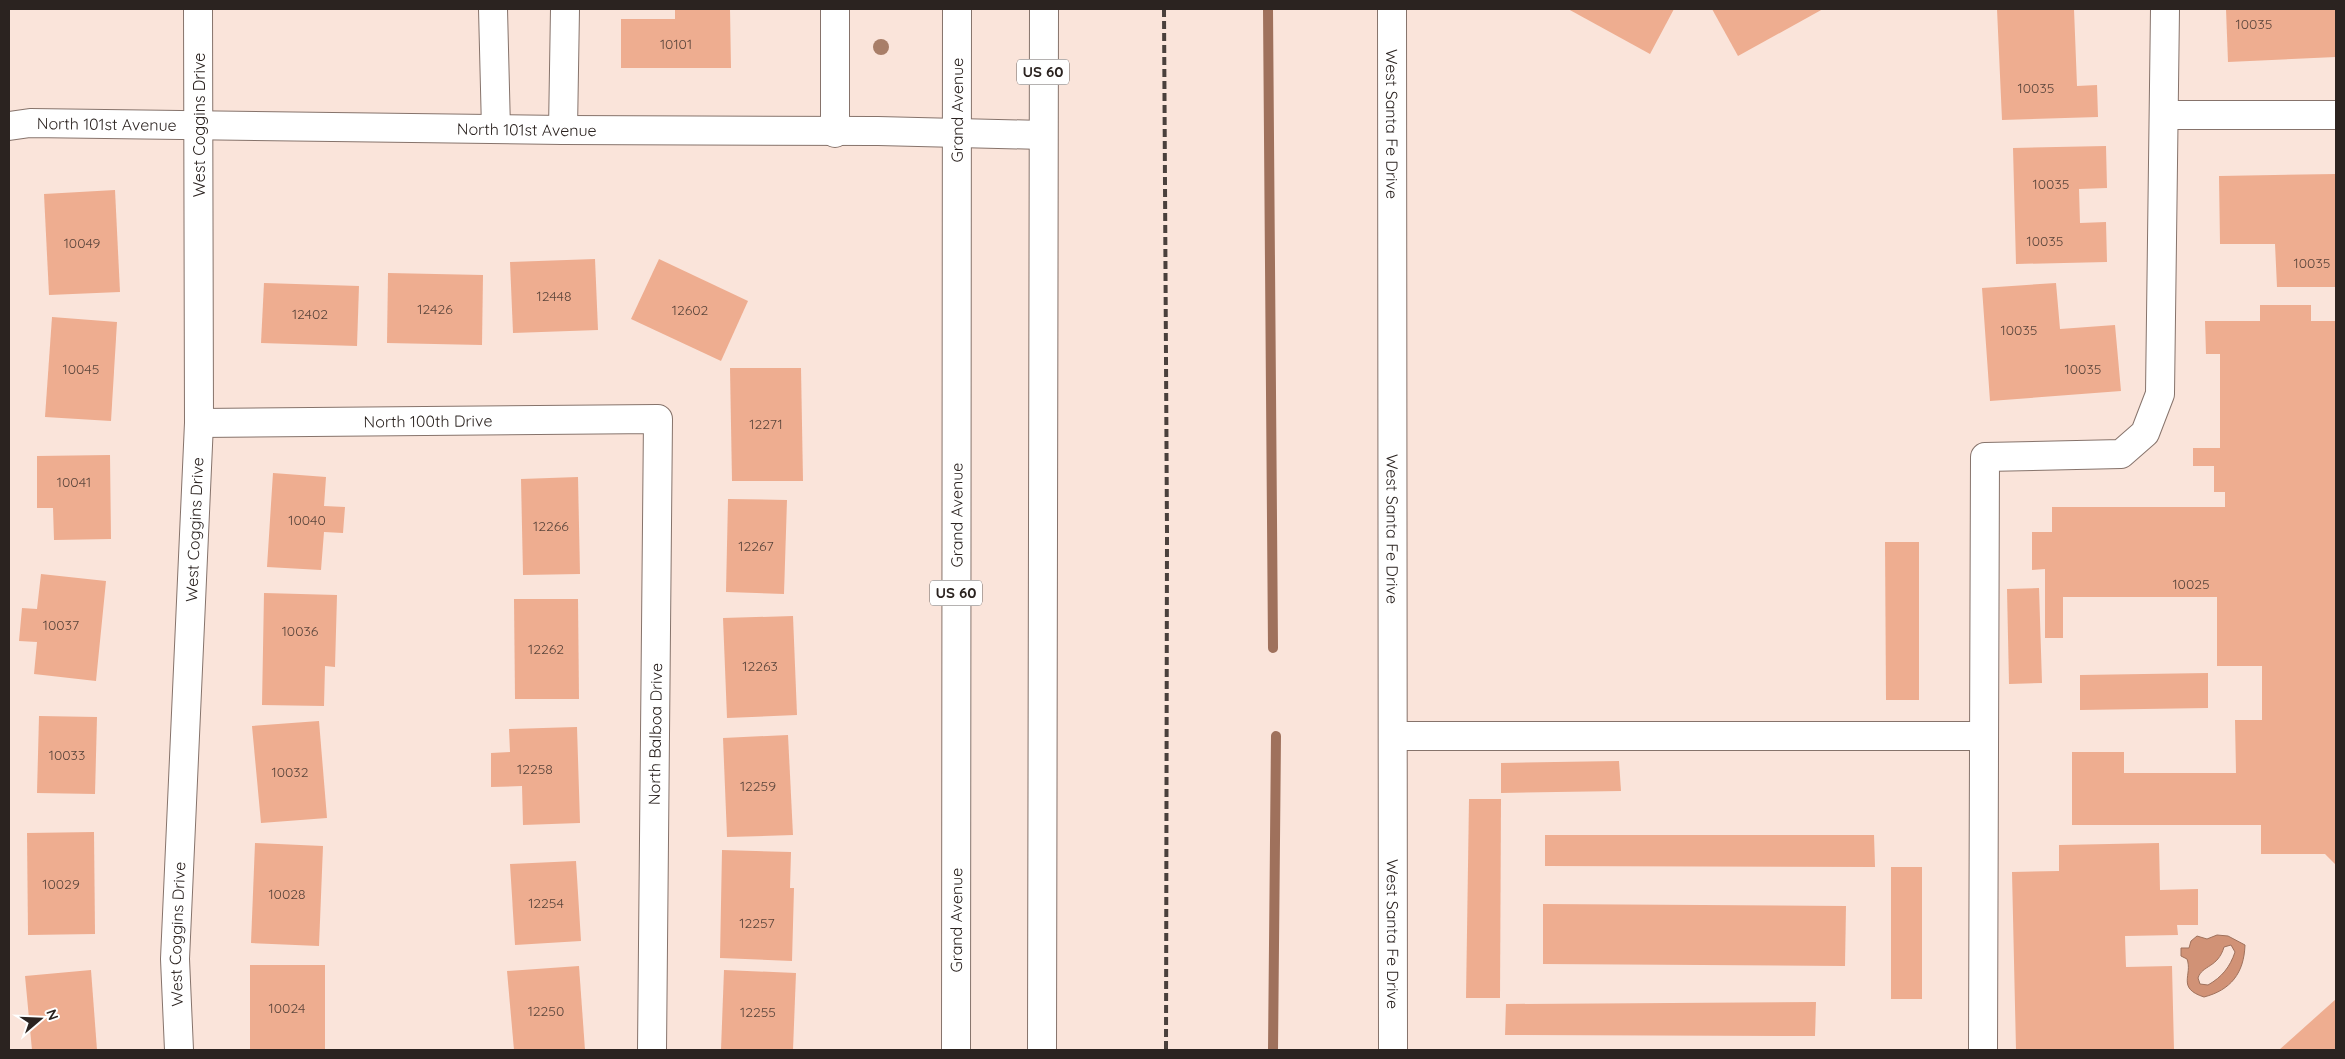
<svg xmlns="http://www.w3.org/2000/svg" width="2345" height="1059" font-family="Quicksand,sans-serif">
	<rect width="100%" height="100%" fill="#fae4da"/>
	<!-- water -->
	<path fill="#d19276" stroke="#9f715c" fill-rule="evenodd" d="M2217 935 2228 936 2245 945C2244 973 2231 990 2204 997 2176 988 2193 975 2187 959L2181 956V948H2189L2191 941 2197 936 2207 939ZM2231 945 2235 952C2230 967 2222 977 2208 985L2200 984 2198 978C2202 965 2218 968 2224 947Z"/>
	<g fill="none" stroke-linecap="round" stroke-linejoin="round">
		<!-- stream -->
		<g stroke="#9f715c" stroke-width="10">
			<path d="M1268 9 1273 648"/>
			<path d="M1273 1050 1276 736"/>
		</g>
	</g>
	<!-- building -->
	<g fill="#eead90">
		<path d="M675 9H730L731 68H621V19H675Z"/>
		<path d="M1568 9H1674L1650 54Z"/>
		<path d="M1712 9H1823L1738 56Z"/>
		<path d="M1997 9H2074L2077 86 2097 85 2098 117 2002 120Z"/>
		<path d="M2226 9H2336V57L2228 62Z"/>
		<path d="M2106 146 2107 188 2079 189 2080 223 2106 222 2107 262 2016 264 2013 148Z"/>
		<path d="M2336 174V287H2277L2275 244H2220L2219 176Z"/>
		<path d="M115 190 120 292 49 295 44 194Z"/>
		<path d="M595 259 598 330 513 333 510 262Z"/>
		<path d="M659 259 748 301 721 361 631 319Z"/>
		<path d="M388 273 483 275 482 345 387 343Z"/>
		<path d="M264 283 359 286 357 346 261 343Z"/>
		<path d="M2056 283 2060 329 2115 325 2121 391 1990 401 1982 288Z"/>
		<path d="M2260 305H2311V321H2336V865L2325 854H2261V825H2072V752H2124V773H2236L2235 720H2262V666H2217V597H2063V638H2045V569L2032 570V532H2052V507H2225V492H2214V466H2193V448H2220V354H2206L2205 321H2260Z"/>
		<path d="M52 317 117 322 111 421 45 417Z"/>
		<path d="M730 368H801L803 481H732Z"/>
		<path d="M110 455 111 539 54 540 53 508H37V456Z"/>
		<path d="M273 473 326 477 324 506 345 507 343 533 324 532 321 570 267 567Z"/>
		<path d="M578 477 580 574 523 575 521 479Z"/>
		<path d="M728 499 787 500 784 594 726 592Z"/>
		<path d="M1885 542H1919V700H1886Z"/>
		<path d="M41 574 106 581 96 681 34 674 37 642 19 641 22 608 37 609Z"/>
		<path d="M2039 588 2042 683 2009 684 2007 589Z"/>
		<path d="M264 593 337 595 335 667 325 666 324 706 262 705Z"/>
		<path d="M514 599H578L579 699H515Z"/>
		<path d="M793 616 797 715 727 718 723 618Z"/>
		<path d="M2208 673V708L2080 710V675Z"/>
		<path d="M39 716 97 717 95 794 37 793Z"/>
		<path d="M319 721 327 818 261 823 252 726Z"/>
		<path d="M577 727 580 823 523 825 522 786 491 787V753L510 752 509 729Z"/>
		<path d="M788 735 793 835 727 837 723 738Z"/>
		<path d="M1619 761 1621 791 1501 793V763Z"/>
		<path d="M1469 799H1501L1500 998H1466Z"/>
		<path d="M94 832 95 934 28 935 27 833Z"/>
		<path d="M1545 835H1874L1875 867 1545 866Z"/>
		<path d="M255 843 323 846 319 946 251 943Z"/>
		<path d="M2159 843 2160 890 2198 889V925H2177L2178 935 2125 936 2126 967 2172 966 2174 1050H2016L2012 872 2059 871V845Z"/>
		<path d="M722 850 791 852 790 888H794L792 961 720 958Z"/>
		<path d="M576 861 581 941 515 945 510 864Z"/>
		<rect x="1891" y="867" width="31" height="132"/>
		<path d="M1543 904 1846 906 1845 966 1543 964Z"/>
		<rect x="250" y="965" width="75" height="85"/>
		<path d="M579 966 585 1050H514L507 971Z"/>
		<path d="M91 970 97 1050H32L25 976Z"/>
		<path d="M724 970 796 973 793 1050H721Z"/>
		<path d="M2336 999V1050H2279Z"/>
		<path d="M1816 1002 1815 1036 1505 1035 1506 1004Z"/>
	</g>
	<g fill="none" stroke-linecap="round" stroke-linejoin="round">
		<!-- minor casing -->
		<g stroke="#86736b" stroke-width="30">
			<g id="minor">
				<path d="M493 9 496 129"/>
				<path id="s1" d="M1392 9 1393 1050"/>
				<path d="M2165 115H2336"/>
				<path id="s2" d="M9 126 30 123 563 130 878 131 1043 135"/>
				<path d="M563 130 565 9"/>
				<path d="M835 133V9"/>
				<path id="s3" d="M199 423 658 419 652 1050"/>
				<path d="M1393 736H1984"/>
				<path id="s4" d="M179 1050 175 959 199 423 198 9"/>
				<path d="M1983 1050 1985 457 2121 454 2145 433 2160 394 2165 9"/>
			</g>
		</g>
		<!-- highway casing -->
		<g stroke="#86736b" stroke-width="30">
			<g id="highway">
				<path id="s5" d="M956 1050 957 9"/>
				<path d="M1042 1050 1044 9"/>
			</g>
		</g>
		<!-- minor -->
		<use href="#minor" stroke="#fff" stroke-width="28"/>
		<!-- highway -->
		<use href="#highway" stroke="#fff" stroke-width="28"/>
		<!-- rail -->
		<path stroke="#4a403c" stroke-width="4" stroke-dasharray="8 4" stroke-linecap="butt" d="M1164 9 1167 534 1166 1050"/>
	</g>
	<!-- trees -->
	<circle fill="#a87e68" cx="881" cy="47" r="8"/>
	<g text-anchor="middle" stroke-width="4" stroke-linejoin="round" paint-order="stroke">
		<!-- number labels -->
		<g font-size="14" fill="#5c463c">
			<text x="2254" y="29">10035</text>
			<text x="676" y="49">10101</text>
			<text x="2036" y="93">10035</text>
			<text x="2051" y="189">10035</text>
			<text x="2045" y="246">10035</text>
			<text x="82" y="248">10049</text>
			<text x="2312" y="268">10035</text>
			<text x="554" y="301">12448</text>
			<text x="435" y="314">12426</text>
			<text x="690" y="315">12602</text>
			<text x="310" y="319">12402</text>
			<text x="2019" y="335">10035</text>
			<text x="81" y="374">10045</text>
			<text x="2083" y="374">10035</text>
			<text x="766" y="429">12271</text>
			<text x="74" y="487">10041</text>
			<text x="307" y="525">10040</text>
			<text x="551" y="531">12266</text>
			<text x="756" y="551">12267</text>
			<text x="2191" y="589">10025</text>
			<text x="61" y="630">10037</text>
			<text x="300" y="636">10036</text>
			<text x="546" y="654">12262</text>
			<text x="760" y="671">12263</text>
			<text x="67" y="760">10033</text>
			<text x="535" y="774">12258</text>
			<text x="290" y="777">10032</text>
			<text x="758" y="791">12259</text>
			<text x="61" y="889">10029</text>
			<text x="287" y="899">10028</text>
			<text x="546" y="908">12254</text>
			<text x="757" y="928">12257</text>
			<text x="287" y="1013">10024</text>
			<text x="546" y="1016">12250</text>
			<text x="758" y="1017">12255</text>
		</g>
		<!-- shield labels -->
		<g fill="#fff" stroke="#6b6563" stroke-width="1">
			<rect x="1017" y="59.5" width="52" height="25" rx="4"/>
			<rect x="930" y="580.5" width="52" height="25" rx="4"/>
		</g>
		<g font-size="15" font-weight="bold" fill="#2b2320">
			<text x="1043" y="77">US 60</text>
			<text x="956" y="598">US 60</text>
		</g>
		<!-- street labels -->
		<g font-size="16" fill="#2b2320" stroke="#fff">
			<text dy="6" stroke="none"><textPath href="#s5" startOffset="940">Grand Avenue</textPath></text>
			<text dy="6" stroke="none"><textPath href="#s2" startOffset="98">North 101st Avenue</textPath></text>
			<text transform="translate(199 125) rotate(-90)" y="6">West Coggins Drive</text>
			<text dy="6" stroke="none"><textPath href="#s1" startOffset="115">West Santa Fe Drive</textPath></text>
			<text dy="6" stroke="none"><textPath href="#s2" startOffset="518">North 101st Avenue</textPath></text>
			<text dy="6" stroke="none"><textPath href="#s3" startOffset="229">North 100th Drive</textPath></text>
			<text dy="6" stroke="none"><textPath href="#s5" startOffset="535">Grand Avenue</textPath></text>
			<text dy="6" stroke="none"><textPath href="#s4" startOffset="521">West Coggins Drive</textPath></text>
			<text dy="6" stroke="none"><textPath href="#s1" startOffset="520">West Santa Fe Drive</textPath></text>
			<text transform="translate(655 734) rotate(-89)" y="6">North Balboa Drive</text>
			<text dy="6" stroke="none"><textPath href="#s5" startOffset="130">Grand Avenue</textPath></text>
			<text dy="6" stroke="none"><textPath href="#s4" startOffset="116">West Coggins Drive</textPath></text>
			<text dy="6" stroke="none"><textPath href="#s1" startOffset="925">West Santa Fe Drive</textPath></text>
		</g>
	</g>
	<!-- border -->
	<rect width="2345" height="1059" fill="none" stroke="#2b2320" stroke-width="20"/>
	<!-- north arrow -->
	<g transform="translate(40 1019) rotate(71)" stroke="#ffffff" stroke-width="4" paint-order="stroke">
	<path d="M0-4L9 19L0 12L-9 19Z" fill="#2b2320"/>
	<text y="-8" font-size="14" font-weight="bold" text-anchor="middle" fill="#2b2320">N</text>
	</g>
</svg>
